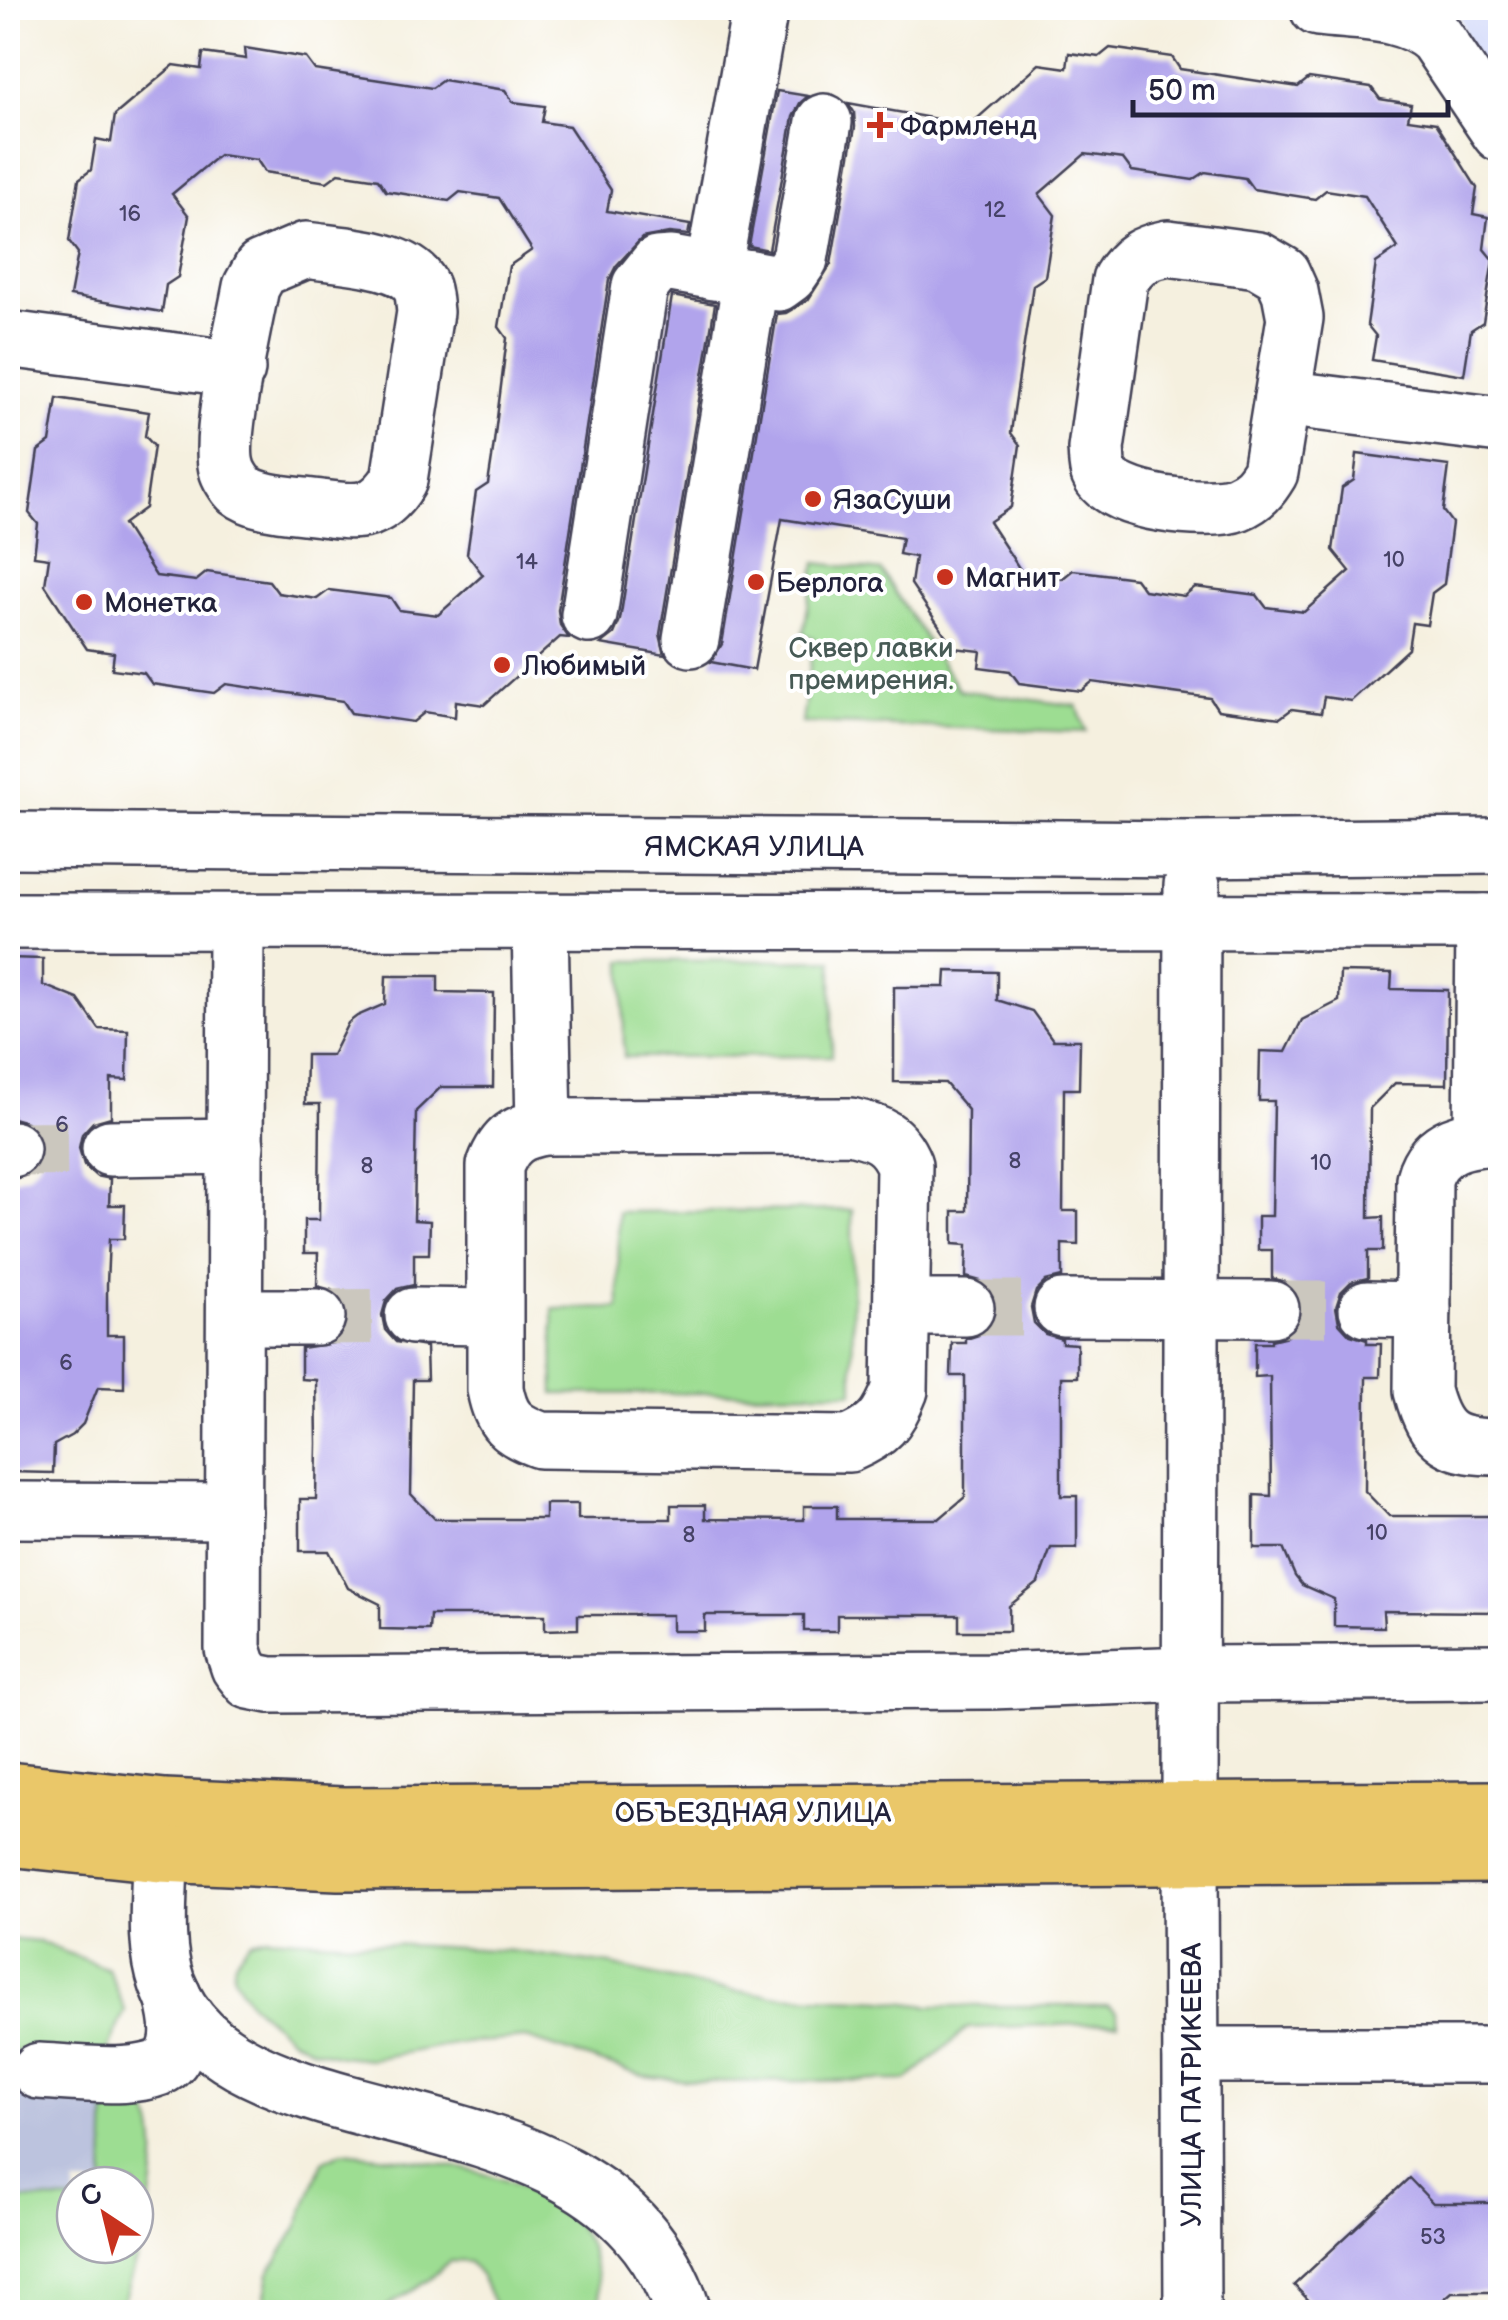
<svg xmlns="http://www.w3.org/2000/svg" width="1508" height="2320" font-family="'Balsamiq Sans',sans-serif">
	<rect width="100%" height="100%" fill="#fff"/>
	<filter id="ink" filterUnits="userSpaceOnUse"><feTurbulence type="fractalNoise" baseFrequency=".01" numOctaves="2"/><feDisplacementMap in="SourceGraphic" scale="20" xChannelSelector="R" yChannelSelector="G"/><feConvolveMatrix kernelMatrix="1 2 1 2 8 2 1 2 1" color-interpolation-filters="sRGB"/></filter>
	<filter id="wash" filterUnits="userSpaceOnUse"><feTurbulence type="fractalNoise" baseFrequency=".0048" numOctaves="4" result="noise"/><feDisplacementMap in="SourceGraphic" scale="40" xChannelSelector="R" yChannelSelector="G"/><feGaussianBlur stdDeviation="2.25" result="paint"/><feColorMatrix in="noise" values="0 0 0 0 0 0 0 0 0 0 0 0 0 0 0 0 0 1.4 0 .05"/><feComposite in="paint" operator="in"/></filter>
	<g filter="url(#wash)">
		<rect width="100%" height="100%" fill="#f5f0df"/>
		<!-- built -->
		<path fill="#d2d9f9" d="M1457 8H1500V95L1468 46Z"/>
		<!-- industrial -->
		<path fill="#bcc3de" d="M8 2051 107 2052 104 2185H75V2201L8 2199Z"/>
		<!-- green -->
		<g fill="#9ddd92" stroke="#608066" stroke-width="2.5">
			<path d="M816 563 881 571 959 690 1077 706 1086 732 802 723 814 638 803 634Z"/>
			<path d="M832 960V1056L624 1057 623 961Z"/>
			<path d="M852 1210 853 1392 554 1394 553 1309 619 1308 618 1212Z"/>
			<path d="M267 1937 512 1951 611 1965 706 1987 769 1995 884 2000 929 2006H1108L1117 2012 1118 2023 968 2028 907 2080 701 2082 643 2076 526 2038 454 2044 370 2059 340 2056 312 2049 292 2039 249 2002 241 1990 233 1973 235 1961 250 1941Z"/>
			<path d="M8 1939 40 1942 108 1969 125 2010 107 2052 8 2051Z"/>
			<path d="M106 2086C113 2088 122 2089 128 2092 187 2121 134 2268 119 2312H8V2199L75 2201V2245H135V2185H104Z"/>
			<path d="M342 2152C416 2160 514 2166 570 2218 594 2240 599 2282 602 2312H497L482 2278 469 2262 450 2261 430 2279 378 2312H262L269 2273 297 2228 323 2162Z"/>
		</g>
		<g id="blocks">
			<!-- building -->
			<g fill="#b1a4ec">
				<path d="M245 48 306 58 315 70 432 88 443 80 505 90 513 102 545 106 542 122 569 126 611 190 607 211 690 225 688 235 669 233 642 238 616 266 609 280 558 610 560 625 569 638 560 637 484 705 456 701 455 717 425 712 413 722 351 713 343 701 226 684 214 693 152 684 144 673 112 669 114 653 87 649 45 585 49 558 34 556 38 524 29 513 38 451 50 442 57 398 149 412 145 436 154 446 145 508 123 524 156 576 196 581 207 572 269 581 278 593 317 599 329 590 391 598 399 610 438 615 483 575 467 554 476 492 488 484 492 458 507 338 499 327 509 266 532 250 499 198 460 192 449 201 386 191 378 179 339 173 327 182 265 172 257 160 219 155 172 194 189 216 178 277 166 285 162 312 70 296 78 253 69 241 79 179 91 170 96 139 111 142 115 115 174 65 201 69 203 53 246 59Z"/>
				<path d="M1110 48 1172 57 1180 69 1298 87 1309 78 1371 87 1380 99 1411 104 1408 119 1436 123 1477 188 1473 214 1488 217 1484 249 1493 260 1483 322 1471 330 1464 375 1372 360 1376 336 1367 325 1376 263 1398 248 1365 196 1326 190 1315 199 1253 189 1245 178 1205 172 1193 180 1132 171 1123 159 1085 154 1039 194 1055 215 1045 277 1033 285 1014 410 1011 433 1020 445 1011 507 989 522 1023 574 1062 579 1073 570 1135 578 1144 590 1184 596 1195 587 1257 595 1266 607 1304 612 1350 571 1333 550 1342 488 1354 480 1357 454 1449 466 1443 511 1452 523 1444 584 1432 593 1427 625 1412 623 1408 649 1351 701 1324 697 1321 713 1292 709 1280 718 1218 710 1210 698 1092 682 1081 691 1019 683 1010 671 979 667 981 651 954 648 911 584 915 557 899 554 902 538 782 519 754 670 711 662 722 644 777 314 786 313 808 300 831 264 855 127 854 112 848 103 970 125 1039 64 1067 68 1069 53 1099 57Z"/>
				<path d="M777 91 808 96 800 103 793 117 769 250 749 246Z"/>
				<path d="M672 296 715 304 660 634 665 655 601 644 614 634 620 620Z"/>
				<path d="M8 958 43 959V985L78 999 99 1029 128 1030 127 1080 111 1079V1117L93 1122 82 1134 79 1148 84 1165 96 1176 110 1179 109 1205H125L124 1239H109L107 1284V1335H124V1388L98 1387 83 1424 72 1435 54 1445 53 1473 8 1472 10 1238H8V1204H11V1180L28 1175 39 1164 43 1150 38 1133 27 1122 12 1118V1100L8 1094Z"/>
				<path d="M946 971 997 972V1000L1032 1011 1053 1040H1080L1079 1089H1064L1063 1211H1078V1245L1062 1244V1277L1046 1281 1036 1291 1031 1307 1034 1323 1045 1334 1062 1339V1343L1077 1344V1377H1061V1496H1077V1548H1051L1038 1583 1009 1606V1631H959V1615H837V1631H804V1615H705V1631H672V1615H578V1629L545 1630V1615H430L429 1630 380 1629V1604L348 1588 329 1551H300V1499H316L317 1443 316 1380 301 1379V1348L333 1343 344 1332 348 1318 343 1301 332 1290 317 1286 318 1253H304V1220H319L320 1104H305L306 1055H332L348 1023 357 1016 385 1004 386 976H438V992L494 993 493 1087H441L416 1111 414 1220 430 1221 429 1254H414V1285L397 1289 386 1301 382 1315 385 1330 396 1342 426 1347 427 1380H413L411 1494 435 1519H545V1504H578V1519H671V1505H705V1519L804 1520V1506H837V1519H939L965 1497V1376H951L952 1343H966V1339L982 1334 993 1323 997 1309 992 1292 981 1281 966 1277 967 1245 953 1244V1211H967L968 1110 945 1083 894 1082V987H945Z"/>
				<path d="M1340 972 1392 973 1391 989 1448 990 1447 1084 1395 1083 1370 1108 1369 1218 1383 1217V1251H1368V1278L1351 1282 1341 1292 1336 1307 1339 1323 1350 1335 1367 1340V1344H1381L1380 1377H1366L1365 1491 1389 1516H1500V1612L1383 1611 1384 1627 1334 1626V1599L1302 1585 1295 1576 1283 1548H1254V1495L1271 1496 1270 1376 1255 1377V1343H1271V1340L1287 1336 1297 1326 1302 1310 1298 1293 1286 1282 1272 1278V1250H1258V1216H1272L1274 1101H1259L1260 1051 1286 1052 1302 1020 1339 1001Z"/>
				<path d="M1409 2178 1433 2203H1500V2274H1497V2292H1452L1429 2312H1320L1294 2285Z"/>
			</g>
		</g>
	</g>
	<g filter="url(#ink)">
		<use href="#blocks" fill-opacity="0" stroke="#424154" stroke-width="2.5"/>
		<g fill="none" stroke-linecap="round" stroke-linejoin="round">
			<!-- minor-tunnel -->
			<g stroke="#cbc7be" stroke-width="55" stroke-dasharray="55 28" stroke-linecap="butt">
				<path d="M12 1149 110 1148"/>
				<path d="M966 1308H1062"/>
				<path d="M1271 1309H1367"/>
				<path d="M317 1317 413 1316"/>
			</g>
			<!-- minor casing -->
			<g stroke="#424154" stroke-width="60">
				<g id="minor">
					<path d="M1318 8C1358 13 1405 10 1436 38L1500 133"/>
					<path d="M1168 248 1258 260 1282 274 1290 292 1295 318 1270 472C1261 487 1254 496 1237 503 1209 514 1112 504 1099 473 1096 466 1097 456 1096 449L1120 280C1133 259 1144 253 1168 248Z"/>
					<path d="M306 250C336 255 407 256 421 287 424 293 424 305 425 312L399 480C378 515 358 513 321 508 296 504 259 505 239 489 235 485 228 474 227 469 217 439 244 325 251 287L261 269Z"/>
					<path d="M713 272 760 8"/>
					<path d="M8 339 237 369"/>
					<path d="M1282 398 1500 425"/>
					<path d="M589 615 640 286 657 265 671 264 778 283 789 275 800 259 824 122"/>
					<path d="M691 639 751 278"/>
					<path d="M8 840 1193 849 1500 846"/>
					<path d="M8 921 1500 922"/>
					<path d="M236 923 233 1649 239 1667 250 1681 270 1685 990 1681 1190 1674 1500 1672"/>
					<path d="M540 923 544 1127"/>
					<path d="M850 1126C878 1132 893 1138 904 1165L900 1390C888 1421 879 1431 849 1444L540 1440C511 1429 501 1421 495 1389V1166C505 1140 517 1132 544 1127Z"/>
					<path d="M1500 1137C1467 1138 1434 1143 1424 1179L1422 1391C1435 1440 1452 1447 1500 1447"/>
					<path d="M1482 1138 1484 922"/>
					<path d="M110 1148 236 1146"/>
					<path d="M8 1149H12"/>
					<path d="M903 1308H966"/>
					<path d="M1062 1308 1271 1309"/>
					<path d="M1367 1309 1423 1310"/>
					<path d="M413 1316 493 1317"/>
					<path d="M235 1317H317"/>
					<path d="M8 1510 234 1511"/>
					<path d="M1190 1812 1192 885"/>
					<path d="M160 1854C160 1895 153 1944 167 1983 233 2161 605 2067 683 2312"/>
					<path d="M1190 1858 1192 2312"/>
					<path d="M1191 2055H1500"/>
					<path d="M39 2071C68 2072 153 2084 171 2059 184 2041 178 2015 173 1996"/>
				</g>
			</g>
			<!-- major casing -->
			<g stroke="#424154" stroke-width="60">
				<g id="major">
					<path d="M8 1790 165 1807 343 1815 1500 1809"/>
					<path d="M8 1838 160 1854 338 1862 1500 1855"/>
				</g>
			</g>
			<!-- minor -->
			<use href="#minor" stroke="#fff" stroke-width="55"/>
			<!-- major -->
			<use href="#major" stroke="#eac769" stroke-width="55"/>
		</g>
	</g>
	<!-- markers -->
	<g fill="#c8321e" stroke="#fff" stroke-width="4">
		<path d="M875 110h10v10h10v10h-10v10h-10v-10h-10v-10h10z"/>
		<circle cx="813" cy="499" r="10"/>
		<circle cx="945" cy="577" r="10"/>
		<circle cx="756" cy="582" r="10"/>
		<circle cx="84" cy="602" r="10"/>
		<circle cx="502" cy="665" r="10"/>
	</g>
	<g text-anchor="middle" stroke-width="8" stroke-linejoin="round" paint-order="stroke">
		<!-- number labels -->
		<g font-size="22" fill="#464267">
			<text x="995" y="217">12</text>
			<text x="130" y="221">16</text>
			<text x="1394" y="567">10</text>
			<text x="527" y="569">14</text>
			<text x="62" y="1132">6</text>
			<text x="1015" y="1168">8</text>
			<text x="1321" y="1170">10</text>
			<text x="367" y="1173">8</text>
			<text x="66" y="1370">6</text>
			<text x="1377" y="1540">10</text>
			<text x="689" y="1542">8</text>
			<text x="1433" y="2244">53</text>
		</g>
		<!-- poi labels -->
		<g font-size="28" fill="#22223b" stroke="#fff" text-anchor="start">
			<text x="900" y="135">Фармленд</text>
			<text x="833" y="509">ЯзаСуши</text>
			<text x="965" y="587">Магнит</text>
			<text x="776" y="592">Берлога</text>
			<text x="104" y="612">Монетка</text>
			<text x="522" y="675">Любимый</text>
		</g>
		<!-- park labels -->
		<g font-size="28" fill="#475a55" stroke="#fff">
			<text x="871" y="657">Сквер лавки<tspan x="871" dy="32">премирения.</tspan></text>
		</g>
		<!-- street labels -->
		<g font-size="28" fill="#22223b" stroke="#fff">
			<text x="754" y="856">ЯМСКАЯ УЛИЦА</text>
			<text x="753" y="1822">ОБЪЕЗДНАЯ УЛИЦА</text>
			<text transform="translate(1191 2085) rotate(-90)" y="10">УЛИЦА ПАТРИКЕЕВА</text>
		</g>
	</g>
	<!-- margin -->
	<rect width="1508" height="2320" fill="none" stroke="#fff" stroke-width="40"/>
	<!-- north arrow -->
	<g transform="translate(105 2215) rotate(325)"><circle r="48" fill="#ffffff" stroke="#a7a7b1" stroke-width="2.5"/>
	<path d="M0-8L18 38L0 25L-18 38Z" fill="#c8321e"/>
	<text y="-15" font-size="28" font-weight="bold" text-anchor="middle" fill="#22223b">С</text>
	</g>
	<!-- scale -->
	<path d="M1133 100v15h315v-15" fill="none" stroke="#22223b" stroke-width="5"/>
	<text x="1148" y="100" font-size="30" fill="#22223b" stroke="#ffffff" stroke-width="8" paint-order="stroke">50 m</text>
</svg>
